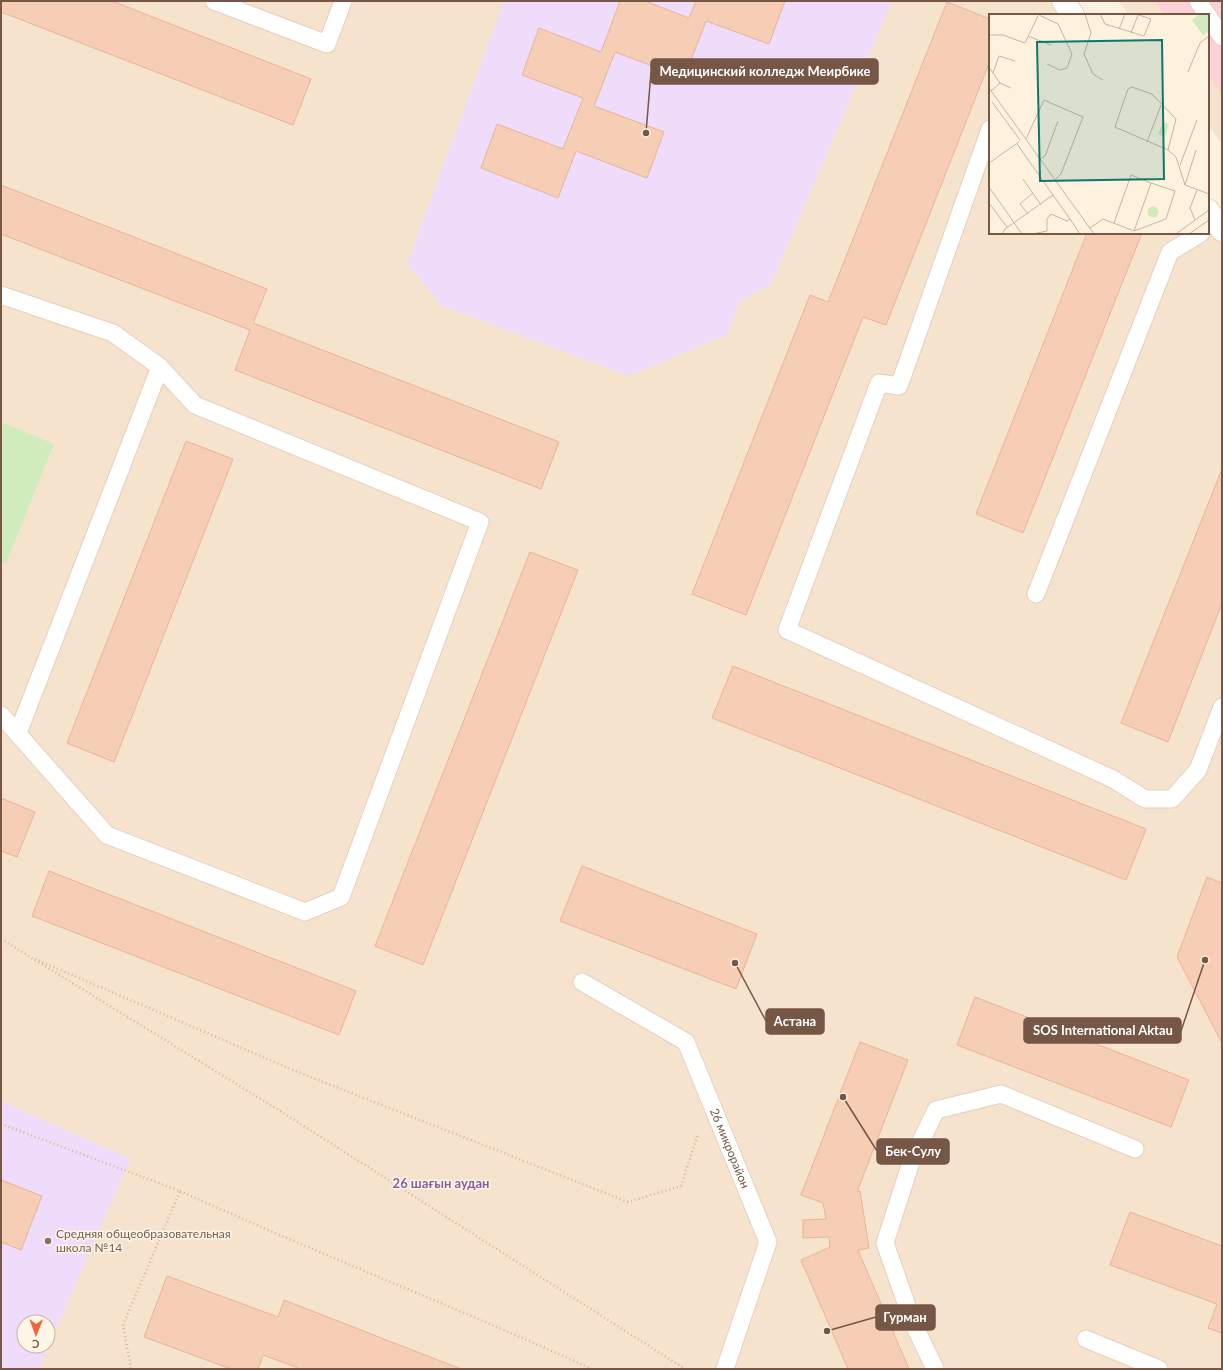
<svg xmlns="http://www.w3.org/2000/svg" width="1223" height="1370" font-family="Lato,sans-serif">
	<rect width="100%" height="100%" fill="#fef2df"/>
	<!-- residential -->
	<g fill="#f6e3cd" fill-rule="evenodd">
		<path d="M1 1H1053L1063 15H990V233H1208V224L1222 244V1369H1ZM24 1322H48V1346H24Z"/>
		<path d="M1119 1H1222V144L1208 125V15H1129Z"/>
	</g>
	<!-- education -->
	<g fill="#efdcfa" fill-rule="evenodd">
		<path d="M504 1H892L771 284 739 302 727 335 628 376 442 306 407 264Z"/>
		<path d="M1 1101 130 1159 39 1369H1ZM24 1322H48V1346H24Z"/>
	</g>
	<!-- medical -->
	<path fill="#fdd2d7" d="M1155 1H1222V95L1208 75V15H1165Z"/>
	<!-- green -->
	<path fill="#d0ecbd" d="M1 422 54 444 6 563 1 561Z"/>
	<!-- building -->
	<g fill="#f5ceb5" stroke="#e9b494">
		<path d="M1 1H112L311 79 293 125 1 12Z"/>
		<path d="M620 1H645L689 18 696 1H785L769 44 706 21 684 78 615 52 594 106 664 132 647 178 576 151 558 198 481 168 497 124 563 149 583 98 522 75 539 28 601 52Z"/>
		<path d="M947 2 990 19V61L886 325 863 317 746 615 692 594 810 295 828 302Z"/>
		<path d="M1 185 267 289 253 323 559 442 541 489 235 370 250 330 1 234Z"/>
		<path d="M1087 233H1142L1023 533 976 514Z"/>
		<path d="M186 441 233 459 114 762 67 743Z"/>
		<path d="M1222 469V603L1168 742 1121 723Z"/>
		<path d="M530 552 578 570 423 965 375 946Z"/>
		<path d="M733 666 1146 829 1126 880 712 718Z"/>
		<path d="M1 798 35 812 17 857 1 851Z"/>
		<path d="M582 866 757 934 736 989 560 921Z"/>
		<path d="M49 871 356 991 339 1035 32 916Z"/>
		<path d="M1207 877 1222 883V1043L1177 957Z"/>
		<path d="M975 997 1189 1080 1171 1127 957 1045Z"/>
		<path d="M860 1042 908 1060 857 1192 860 1191 869 1248 858 1250 909 1369H848L801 1260 830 1247 829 1237 803 1238V1220L826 1219 823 1203 801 1195Z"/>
		<path d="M1 1180 42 1196 21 1250 1 1242Z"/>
		<path d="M1130 1212 1222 1246V1333L1208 1328 1217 1304 1110 1265Z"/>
		<path d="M167 1276 278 1317 284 1300 461 1369H301L263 1355 258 1369H231L144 1337Z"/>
	</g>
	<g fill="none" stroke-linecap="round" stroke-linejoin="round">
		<!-- lane casing -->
		<g stroke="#e4cfbe" stroke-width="19">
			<g id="lane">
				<path d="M214 1 327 44 343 1"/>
				<path d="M1198 1 1207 15"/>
				<path d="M1208 16 1222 37"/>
				<path d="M990 129 899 386 879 383 787 630 1113 779 1145 799H1172L1198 770 1222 707"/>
				<path d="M1 295 113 333 160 367 195 405 480 522 341 897 305 912 107 835 1 715"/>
				<path d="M1036 594 1170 252 1201 233"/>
				<path d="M18 733 160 367"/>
				<path id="s1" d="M582 982 686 1042 768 1242 725 1369"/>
				<path d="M1086 1339 1159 1369"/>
				<path d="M935 1369 913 1323 885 1243 911 1162 936 1110 1001 1094 1135 1149"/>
			</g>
		</g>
		<!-- secondary casing -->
		<g stroke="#ead0ba" stroke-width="24">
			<g id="secondary">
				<path d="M1063 1 1073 15"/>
				<path d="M1208 210 1222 230"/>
			</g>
		</g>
		<!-- path -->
		<g stroke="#dab298" stroke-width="2.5" stroke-dasharray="1 3" stroke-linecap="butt">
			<path d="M1 939 277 1109 685 1369"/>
			<path d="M35 959 293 1070 628 1202 681 1186 698 1134"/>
			<path d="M1 1124 180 1191 123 1325 131 1368 132 1369"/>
			<path d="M180 1191C316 1253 456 1307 592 1369"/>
		</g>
		<!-- lane -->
		<use href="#lane" stroke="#fff" stroke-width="17"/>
		<!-- secondary -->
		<use href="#secondary" stroke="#fff" stroke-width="22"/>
	</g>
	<!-- markers -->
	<circle fill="#8d6e63" stroke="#fff6e7" stroke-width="1.5" cx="48" cy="1241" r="4"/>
	<g text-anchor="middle" stroke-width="3" stroke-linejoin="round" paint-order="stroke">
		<!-- street labels -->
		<g font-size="12" fill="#765645" stroke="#fff6e7">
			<text dy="4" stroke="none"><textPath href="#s1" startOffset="235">26 микрорайон</textPath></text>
		</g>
		<!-- education labels -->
		<g font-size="12" fill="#785e54" stroke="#fff6e7" text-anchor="start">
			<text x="56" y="1238">Cредняя общеобразовательная<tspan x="56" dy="14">школа №14</tspan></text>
		</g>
		<!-- neighbourhood labels -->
		<g font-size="13" font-weight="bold" fill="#86609a" stroke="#fff6e7">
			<text x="441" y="1188">26 шағын аудан</text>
		</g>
	</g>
	<!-- overview -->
	<g transform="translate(989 14)">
		<rect width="220" height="220" fill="#fef2df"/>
		<path d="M211 0H220V17L214 21 203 6ZM174 108 180 110 176 123 169 120ZM158.5 198a5.5 5.5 0 1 1 11 0a5.5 5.5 0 1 1-11 0Z" fill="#d0ecbd"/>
		<path fill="none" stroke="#c8b4a1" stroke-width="1" d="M48 0 69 10 83 40 78 54 71 56 58 50M96 0 102 19 95 40 104 60 114 66M111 0 116 10 155 22 162 5 147 0M130 15 136 0M142 19 149 1M0 21H14L36 29 49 2M39 22 62 31M0 53 11 69M199 58 211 29 220 22M4 59 10 42 26 47M0 74 105 220M2 77 11 69 22 74M3 88 31 126M37 125 55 86 94 103 72 160 66 166M158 128 172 91M28 130 81 205 78 207 62 200 58 205V217L43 220M179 136 187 105 163 80 143 73 139 75 126 113 179 136 187 143 196 171 220 180M51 145 56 142 69 107M0 149 30 128M191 151 208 106M34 165 52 191M196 171 207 136M0 173 33 220M0 189 18 213M39 200 31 190 44 179M81 205 91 220M206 206 201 194 208 176M125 209 142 161 162 169M101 214 114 205 145 217 177 205 186 177 162 169 145 217M13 220 16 215 64 181M187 220 220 196M200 220 220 206"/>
		<path fill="#0f766e" fill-opacity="0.15" stroke="#0f766e" stroke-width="2" d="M173 26 175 165 51 167 48 28Z"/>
		<rect width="220" height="220" fill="none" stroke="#765645" stroke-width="2"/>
	</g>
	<!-- callouts -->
	<path fill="none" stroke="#765645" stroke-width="1.5" d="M646 133L651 72M735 963L766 1021M1205 960L1181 1031M843 1097L877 1151M827 1331L876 1317"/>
	<g fill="#765645" stroke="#fff6e7" stroke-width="1.5">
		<circle cx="646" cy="133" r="4"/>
		<circle cx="735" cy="963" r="4"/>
		<circle cx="1205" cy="960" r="4"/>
		<circle cx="843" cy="1097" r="4"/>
		<circle cx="827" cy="1331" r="4"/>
	</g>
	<g fill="#765645" stroke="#765645" stroke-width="1.5">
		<rect x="651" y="59" width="227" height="25" rx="4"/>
		<rect x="766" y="1009" width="58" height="25" rx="4"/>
		<rect x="1024" y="1018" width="157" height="25" rx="4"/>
		<rect x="877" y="1139" width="72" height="25" rx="4"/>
		<rect x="876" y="1305" width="59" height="25" rx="4"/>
	</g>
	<g font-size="13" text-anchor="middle" font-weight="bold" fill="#fff">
		<text x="765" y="76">Медицинский колледж Меирбике</text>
		<text x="795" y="1026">Астана</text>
		<text x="1103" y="1035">SOS International Aktau</text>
		<text x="913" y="1156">Бек-Сулу</text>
		<text x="905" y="1322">Гурман</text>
	</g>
	<!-- border -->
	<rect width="1223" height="1370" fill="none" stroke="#765645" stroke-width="4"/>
	<!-- north arrow -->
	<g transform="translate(36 1334) rotate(181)"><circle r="19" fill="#fff6e7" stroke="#c8b6a6"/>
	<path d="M0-3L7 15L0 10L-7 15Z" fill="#f2633a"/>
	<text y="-6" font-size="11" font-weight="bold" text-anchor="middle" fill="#765645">С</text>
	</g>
</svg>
